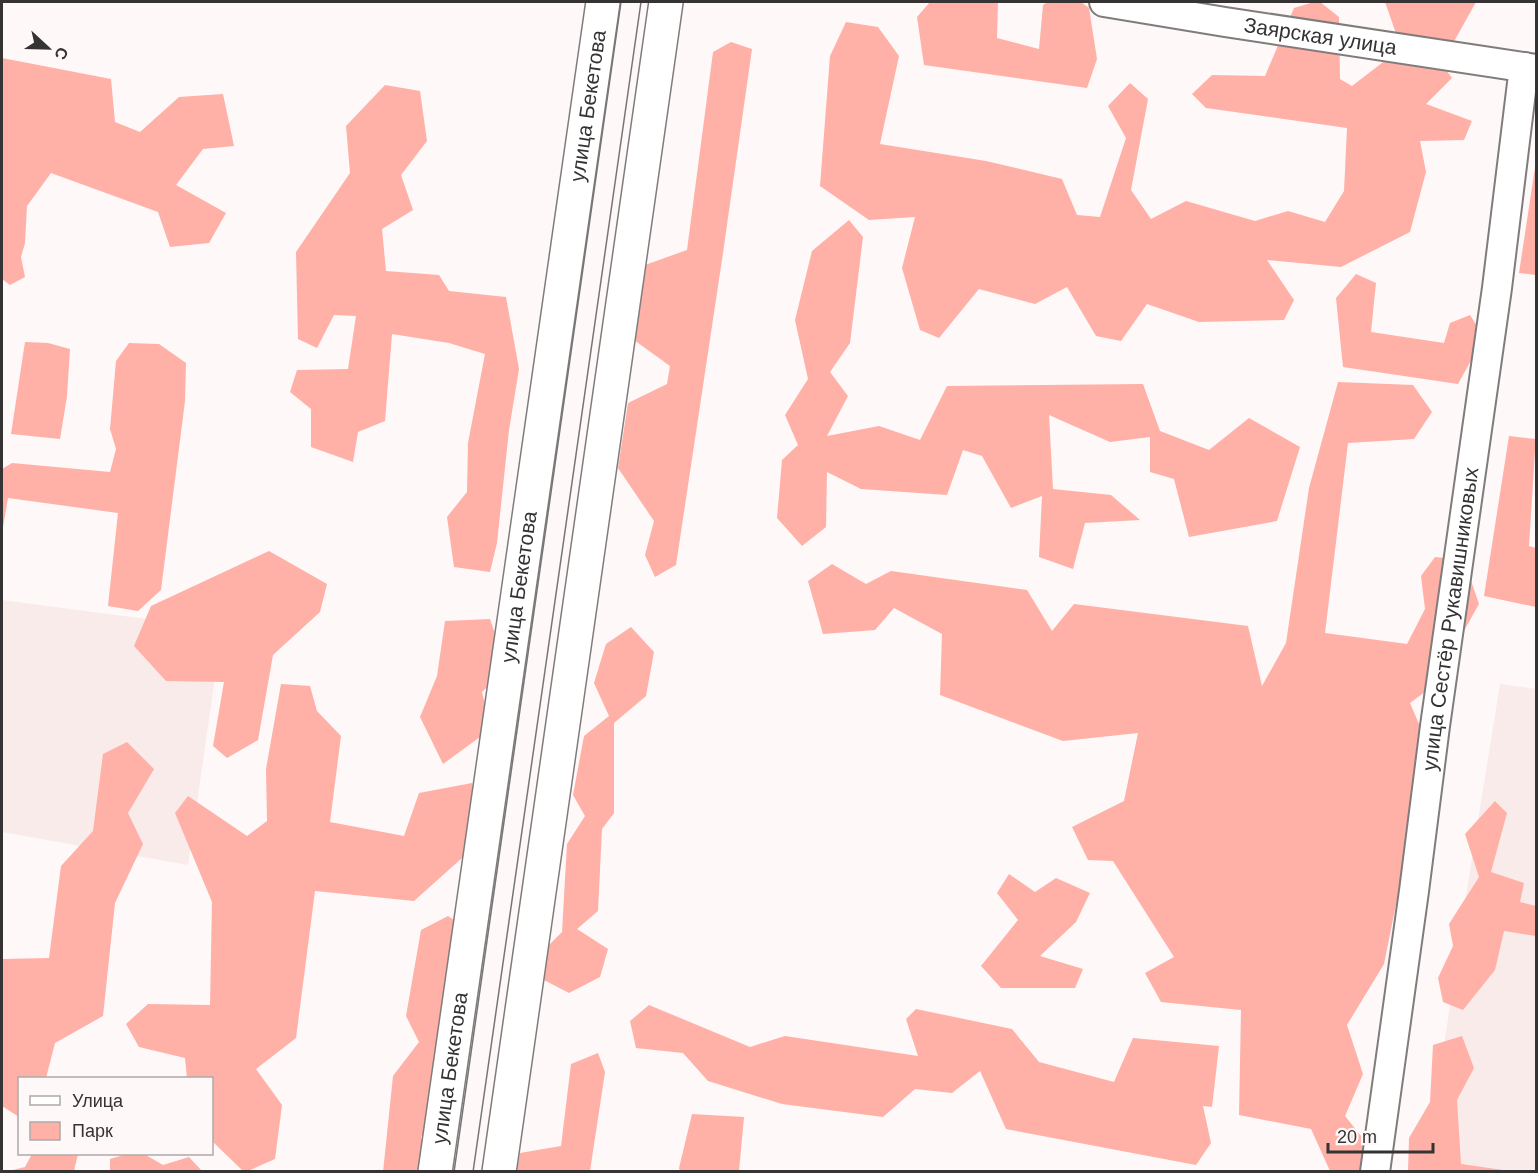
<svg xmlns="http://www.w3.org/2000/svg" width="1538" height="1173" font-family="Helvetica,sans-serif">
	<rect width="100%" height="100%" fill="#fef8f8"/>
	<!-- built -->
	<g fill="#f9ebe9">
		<path d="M2 600 222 629 188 865 2 832Z"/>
		<path d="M1500 684 1536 689V1171L1426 1172 1463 914Z"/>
	</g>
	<!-- green -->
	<g fill="#ffb0a7">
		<path d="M930 2H998L997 38 1039 49 1043 5 1048 2H1081L1089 8 1097 59 1087 88 924 65 917 17Z"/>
		<path d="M1314 2H1320L1339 17 1340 79 1352 86 1391 56 1438 59 1452 78 1426 104 1472 121 1464 140 1420 141 1426 172 1410 232 1341 267 1267 260 1294 300 1284 320 1199 322 1147 304 1121 341 1096 336 1067 287 1035 304 979 289 939 338 920 330 902 268 915 217 869 220 820 186 830 56 846 22 878 27 899 56 880 144 986 161 1062 179 1077 215 1100 217 1126 138 1108 106 1130 83 1148 99 1131 190 1151 219 1186 201 1255 221 1288 211 1325 222 1344 191 1347 128 1206 108 1192 94 1212 75 1265 76 1294 8Z"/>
		<path d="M1385 2H1476L1452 45 1399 42Z"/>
		<path d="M731 42 752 49 723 253 676 565 655 577 645 555 654 521 618 468 628 403 667 384 670 366 634 340 645 265 687 250 713 52Z"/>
		<path d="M2 58 111 79 115 122 140 132 179 97 223 94 234 146 203 149 176 185 226 213 209 243 170 247 158 212 51 173 27 206 25 243 21 257 25 277 10 285 2 279Z"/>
		<path d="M385 85 420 91 427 141 401 175 413 210 382 229 386 271 439 275 449 291 506 297 519 369 509 430 497 543 490 572 454 567 447 517 467 492 468 443 485 354 449 343 392 334 385 421 358 432 353 462 311 447V409L290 392 297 370 348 369 356 316 334 315 317 348 298 339 296 252 350 173 346 126Z"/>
		<path d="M1536 161V275L1519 273Z"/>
		<path d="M849 220 863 237 850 343 830 372 848 396 827 436 879 426 920 440 947 386 1143 384 1160 431 1209 450 1249 418 1300 447 1277 521 1189 537 1174 479 1150 472V437L1110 442 1049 415 1053 489 1111 495 1140 520 1085 523 1073 569 1039 557 1042 496 1011 508 982 456 963 450 947 495 861 489 827 472 826 527 802 546 777 518 782 460 798 445 785 415 808 379 795 320 812 251Z"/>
		<path d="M1356 274 1376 283 1371 332 1444 343 1450 323 1470 315 1484 337 1458 384 1343 367 1336 298Z"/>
		<path d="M25 342 48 343 70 349 67 396 60 439 11 434Z"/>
		<path d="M129 343 159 344 186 363 185 401 161 590 138 611 108 606 118 513 8 498 2 533V469L12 463 110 472 116 449 110 429 116 361Z"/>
		<path d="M1338 382 1413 385 1432 412 1414 439 1348 443 1325 633 1407 644 1425 609 1421 576 1435 557 1464 560 1479 604 1433 686 1410 703 1428 745 1384 964 1347 1025 1363 1074 1345 1116 1382 1162 1381 1171H1330L1311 1129 1239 1115 1241 1010 1161 1002 1145 973 1174 957 1113 861 1088 860 1072 827 1124 801 1138 733 1063 741 940 695 942 634 894 608 875 630 823 634 808 581 832 564 866 584 891 571 1027 590 1052 631 1074 604 1248 626 1262 686 1286 643 1309 488Z"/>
		<path d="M1509 436 1536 439V450H1535L1529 546 1536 548V607L1484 596Z"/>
		<path d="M269 551 327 584 320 612 273 655 258 740 227 758 213 746 224 682 166 681 134 646 151 606Z"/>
		<path d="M490 619 507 669 482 692 491 729 443 764 420 717 437 676 445 621Z"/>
		<path d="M631 627 654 652 646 696 614 723V813L602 829 598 911 577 929 608 949 600 977 569 993 544 980 540 954 562 932 567 844 585 816 573 795 584 736 609 716 594 683 606 644Z"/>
		<path d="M281 684 310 686 317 711 341 736 330 822 404 836 419 793 472 783 481 841 414 901 315 891 296 1038 256 1069 282 1105 275 1159 248 1171H243L212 1141V1078H187L185 1058 139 1047 126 1024 148 1004 210 1005 212 902 175 813 188 796 247 836 267 821 266 769Z"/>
		<path d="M127 742 154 769 128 813 143 844 115 903 103 1016 55 1043 46 1078H20L19 1117 2 1106V959L49 958 61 866 93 831 103 754Z"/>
		<path d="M1495 801 1507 813 1491 872 1524 883 1520 902 1536 906V936L1504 931 1495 970 1463 1010 1443 1002 1438 978 1453 946 1449 924 1479 877 1465 834Z"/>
		<path d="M1009 874 1035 892 1056 878 1090 893 1076 922 1040 956 1083 969 1075 988H1001L981 966 1018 920 997 893Z"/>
		<path d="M448 916 469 930 464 959 444 982 452 1012 440 1106 421 1137 431 1171 383 1172 393 1076 419 1042 406 1016 421 930Z"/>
		<path d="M649 1005 750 1047 785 1036 918 1056 906 1019 916 1009 1012 1029 1039 1062 1114 1082 1133 1038 1219 1046 1212 1107 1203 1106 1211 1143 1196 1165 1006 1129 980 1071 952 1093 915 1089 883 1117 782 1104 708 1081 683 1053 636 1048 630 1021Z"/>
		<path d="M1462 1036 1474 1068 1457 1100 1461 1164 1510 1171H1408L1409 1138 1430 1102 1433 1045Z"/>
		<path d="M598 1053 605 1072 590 1171H517L520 1153 561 1146 571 1064Z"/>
		<path d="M692 1114 744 1117 739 1171H680L679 1168Z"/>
		<path d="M32 1154H78L74 1171H9L25 1167Z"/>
		<path d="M127 1154H144L163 1165 189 1157 202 1171H110V1159Z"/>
	</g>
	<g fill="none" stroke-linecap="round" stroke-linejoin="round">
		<!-- street casing -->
		<g stroke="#817c7c" stroke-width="32">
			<g id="street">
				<path id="s1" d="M1104 2 1225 22 1536 69"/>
				<path id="s2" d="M1375 1172 1414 891 1435 726 1497 288 1524 67"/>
			</g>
		</g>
		<!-- secondary casing -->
		<g stroke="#817c7c" stroke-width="36">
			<g id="secondary">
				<path id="s3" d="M435 1172 603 2"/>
				<path d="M499 1172 666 2"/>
			</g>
		</g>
		<!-- street -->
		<use href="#street" stroke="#fff" stroke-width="28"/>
		<!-- secondary -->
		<use href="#secondary" stroke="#fff" stroke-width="33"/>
		<!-- tram -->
		<g stroke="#787575" stroke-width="1.5">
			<path d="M454 1172 621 2"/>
			<path d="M473 1172 641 2"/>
		</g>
	</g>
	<g text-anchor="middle" stroke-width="4.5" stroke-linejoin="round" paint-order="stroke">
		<!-- street labels -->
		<g font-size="21" fill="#353333" stroke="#fef8f8">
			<text dy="7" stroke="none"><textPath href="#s1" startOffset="219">Заярская улица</textPath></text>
			<text dy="7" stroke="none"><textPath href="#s3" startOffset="1077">улица Бекетова</textPath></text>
			<text dy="7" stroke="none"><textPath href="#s3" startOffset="591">улица Бекетова</textPath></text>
			<text dy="7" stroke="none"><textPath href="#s2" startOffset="558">улица Сестёр Рукавишниковых</textPath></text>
			<text dy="7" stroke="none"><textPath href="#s3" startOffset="105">улица Бекетова</textPath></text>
		</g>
	</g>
	<!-- border -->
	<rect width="1538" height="1173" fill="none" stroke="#353333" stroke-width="6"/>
	<!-- legend -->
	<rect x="18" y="1077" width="195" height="78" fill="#fef8f8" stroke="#aea9a9" stroke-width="1.5"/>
	<rect x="30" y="1096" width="30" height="9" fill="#ffffff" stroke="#aea9a9" stroke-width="1.5"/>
	<text x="72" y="1107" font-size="18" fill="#353333">Улица</text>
	<rect x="30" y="1122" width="30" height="18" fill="#ffb0a7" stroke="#aea9a9" stroke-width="1.5"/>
	<text x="72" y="1137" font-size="18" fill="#353333">Парк</text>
	<!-- north arrow -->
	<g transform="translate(48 48) rotate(112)" stroke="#fef8f8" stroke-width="4.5" paint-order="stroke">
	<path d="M0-4.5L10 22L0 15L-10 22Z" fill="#353333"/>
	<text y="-9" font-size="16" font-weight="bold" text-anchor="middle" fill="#353333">С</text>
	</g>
	<!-- scale -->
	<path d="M1328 1143v9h105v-9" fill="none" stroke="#353333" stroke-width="3"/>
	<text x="1337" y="1143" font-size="18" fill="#353333" stroke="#fef8f8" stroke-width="4.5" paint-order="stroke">20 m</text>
</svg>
